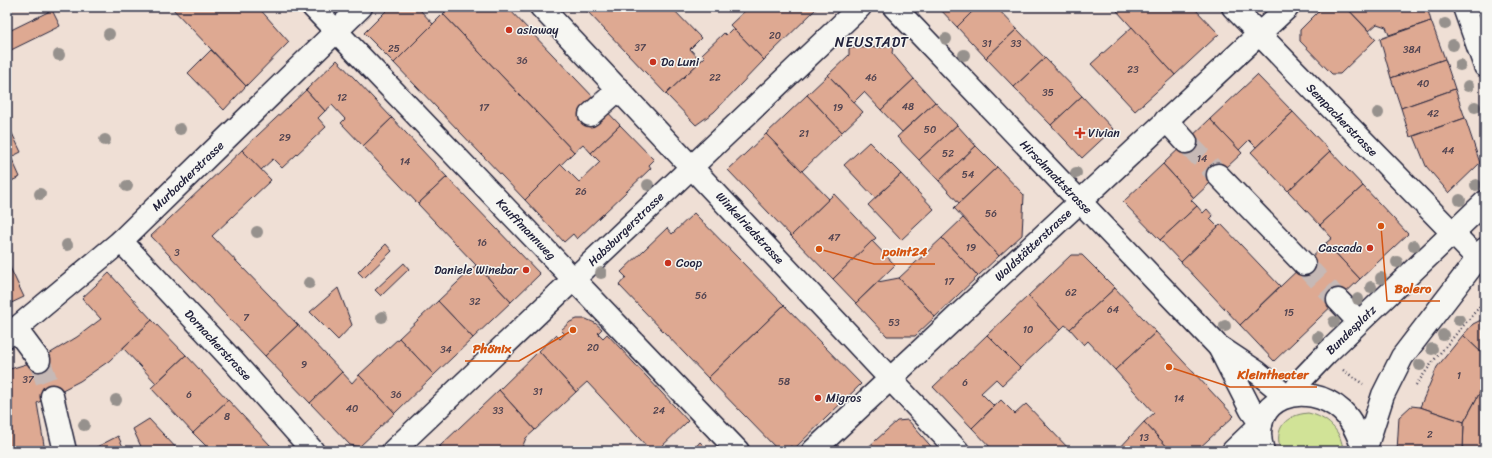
<svg xmlns="http://www.w3.org/2000/svg" width="1492" height="458" font-family="Sriracha,sans-serif">
	<rect width="100%" height="100%" fill="#efdfd5"/>
	<filter id="ink" filterUnits="userSpaceOnUse"><feTurbulence type="fractalNoise" baseFrequency=".025" numOctaves="2"/><feDisplacementMap in="SourceGraphic" scale="8" xChannelSelector="R" yChannelSelector="G"/><feConvolveMatrix kernelMatrix="1 2 1 2 8 2 1 2 1" color-interpolation-filters="sRGB"/></filter>
	<g filter="url(#ink)">
		<!-- green -->
		<path fill="#d1e397" stroke="#7a8269" d="M1308 413C1327 417 1342 431 1343 451H1281C1273 428 1286 415 1308 413Z"/>
		<!-- building -->
		<g fill="#dea992" stroke="#22223b">
			<path d="M171 7H258L289 42 246 86Z"/>
			<path d="M390 7H424L420 10 433 24 394 63 364 33Z"/>
			<path d="M450 7H507L620 125 591 153 583 144 574 152 443 14Z"/>
			<path d="M590 7H671L701 38 690 49 701 61 666 94 587 11Z"/>
			<path d="M749 7H818L764 60 730 25Z"/>
			<path d="M938 7H977L957 27Z"/>
			<path d="M977 7H996L1017 29 986 58 957 27Z"/>
			<path d="M1121 7H1193L1219 34 1175 75 1117 11Z"/>
			<path d="M1323 7H1346L1376 39 1340 74H1332L1300 41V30Z"/>
			<path d="M1346 7H1427L1431 21 1389 35 1386 27 1377 24 1369 31Z"/>
			<path d="M52 10 60 26 7 52V32Z"/>
			<path d="M443 14 574 152 525 200 394 63Z"/>
			<path d="M1431 21 1445 59 1391 78 1380 39Z"/>
			<path d="M1132 27 1175 75 1135 111 1091 64Z"/>
			<path d="M733 28 764 60 714 112 696 125 666 94 705 57 702 54 724 33 726 35Z"/>
			<path d="M1017 29 1045 58 1014 87 986 58Z"/>
			<path d="M893 47 892 53 914 79 881 110 864 92 854 102 828 75 849 55V48Z"/>
			<path d="M211 50 246 86 224 110 188 73Z"/>
			<path d="M1045 58 1082 96 1051 125 1014 87Z"/>
			<path d="M1445 59 1455 89 1401 108 1391 78Z"/>
			<path d="M337 60 392 118 363 146 341 123 345 119 332 105 325 111 306 90Z"/>
			<path d="M828 75 863 112 842 132 807 95Z"/>
			<path d="M1257 75 1293 112 1256 147 1249 140 1239 150 1210 119Z"/>
			<path d="M914 79 935 102 902 132 881 110Z"/>
			<path d="M1455 89 1465 118 1410 137 1401 108Z"/>
			<path d="M306 90 325 111 318 118 326 127 282 168 273 159 261 170 242 150Z"/>
			<path d="M807 95 842 132 802 171 766 134Z"/>
			<path d="M1082 96 1113 129 1082 158 1051 125Z"/>
			<path d="M935 102 957 125 919 160 897 137Z"/>
			<path d="M1293 112 1330 151 1288 191 1251 152Z"/>
			<path d="M392 118 447 177 418 204 363 146Z"/>
			<path d="M1465 118 1480 163 1449 193 1426 166 1414 136Z"/>
			<path d="M1210 119 1242 153 1194 198 1163 164Z"/>
			<path d="M620 125 654 160 649 165 651 168 577 239 573 234 564 242 525 200 561 164 579 182 600 162 591 153Z"/>
			<path d="M957 125 976 146 939 181 919 160Z"/>
			<path d="M9 127 21 152 11 157 20 177 7 183V128Z"/>
			<path d="M766 134 829 199 791 236 728 170Z"/>
			<path d="M869 142 901 174 875 198 844 165Z"/>
			<path d="M976 146 997 167 959 203 939 181Z"/>
			<path d="M242 150 271 180 212 236 298 325 265 356 151 236Z"/>
			<path d="M1330 151 1363 186 1320 225 1288 191Z"/>
			<path d="M1163 164 1194 198 1191 200 1197 206 1160 240 1123 202Z"/>
			<path d="M997 167 1024 195 1022 235 999 256 954 208Z"/>
			<path d="M901 174 934 209 901 240 868 205Z"/>
			<path d="M447 177 540 274 511 302 418 204Z"/>
			<path d="M1363 186 1408 234 1360 279 1326 243 1332 238 1320 225Z"/>
			<path d="M834 194 876 238 833 279 791 236Z"/>
			<path d="M1197 206 1203 213 1207 209 1213 216 1210 219 1218 227 1181 262 1160 240Z"/>
			<path d="M694 213 784 305 708 378 619 285 626 277 621 272 667 228 672 234Z"/>
			<path d="M963 218 999 256 978 276 942 238Z"/>
			<path d="M1221 224 1280 286 1240 325 1181 262Z"/>
			<path d="M942 238 978 276 935 317 899 278Z"/>
			<path d="M872 241 895 265 856 303 833 279Z"/>
			<path d="M1326 243 1360 279 1274 361 1240 325Z"/>
			<path d="M386 244 392 251 364 278 358 272Z"/>
			<path d="M1071 255H1082L1115 288 1070 329 1065 325 1060 330 1028 296Z"/>
			<path d="M7 261 24 297 7 305Z"/>
			<path d="M404 263 409 269 381 296 375 290Z"/>
			<path d="M476 265 511 302 473 338 438 301Z"/>
			<path d="M109 273 152 320 109 361 80 381 37 403 45 451H7V370L39 360 77 337 101 319 82 298Z"/>
			<path d="M899 278 935 317 915 336H887L856 303 878 282Z"/>
			<path d="M338 288 352 325 338 340 310 312Z"/>
			<path d="M1115 288 1156 332 1115 370 1088 341 1084 345 1070 329Z"/>
			<path d="M1028 296 1060 330 1020 368 987 335Z"/>
			<path d="M438 301 473 338 434 375 399 338Z"/>
			<path d="M784 305 861 384 794 449 791 446 785 451H779L708 378Z"/>
			<path d="M1485 318V356L1463 335 1473 324Z"/>
			<path d="M577 319H586L595 323 602 329 598 333 603 338 607 334 688 421 657 451H651L587 382 576 392 539 351 556 335 560 339 565 334 561 330 570 322Z"/>
			<path d="M152 320 186 355 156 383 123 348Z"/>
			<path d="M298 325 342 372 310 403 265 356Z"/>
			<path d="M1156 332 1234 416 1196 451H1171L1144 422 1154 413 1115 370Z"/>
			<path d="M987 335 1020 368 1002 385 996 379 981 393 994 406 972 428 933 387Z"/>
			<path d="M1463 335 1485 356V383L1464 422 1420 407 1437 367Z"/>
			<path d="M399 338 434 375 395 413 359 375Z"/>
			<path d="M539 351 576 392 535 430 499 390Z"/>
			<path d="M186 355 228 400 193 433 151 388Z"/>
			<path d="M342 372 352 383 359 375 395 413 359 447 350 445 310 403Z"/>
			<path d="M1485 383V451H1463L1464 422Z"/>
			<path d="M499 390 535 430 526 438 521 450 444 451 440 446Z"/>
			<path d="M228 400 270 445 264 451H211L193 433Z"/>
			<path d="M1001 400 1015 414 1026 404 1071 451H994L972 428Z"/>
			<path d="M1411 406 1420 407 1464 422 1463 451H1397L1399 417Z"/>
			<path d="M149 419 179 451H143L133 429Z"/>
			<path d="M908 420 935 451H864L897 421Z"/>
			<path d="M1144 422 1171 451H1117Z"/>
			<path d="M118 436 125 451H89Z"/>
			<path d="M700 442 709 451H692Z"/>
			<path d="M270 445 276 451H264Z"/>
			<path d="M440 446 444 451H435Z"/>
		</g>
		<g fill="none" stroke-linecap="round" stroke-linejoin="round">
			<!-- minor-tunnel -->
			<g stroke="#c6b9b6" stroke-width="22" stroke-dasharray="22 11" stroke-linecap="butt">
				<path d="M1186 142 1218 175"/>
				<path d="M1304 264 1338 300"/>
				<path d="M39 360 52 396"/>
			</g>
			<!-- minor casing -->
			<g stroke="#22223b" stroke-width="25">
				<g id="minor">
					<path d="M313 7 738 451"/>
					<path d="M541 7 958 451"/>
					<path d="M894 7 1218 346 1257 372 1286 396"/>
					<path d="M1233 7 1478 259"/>
					<path d="M590 115 619 89"/>
					<path d="M1166 120 1186 142"/>
					<path d="M1218 175 1304 264"/>
					<path d="M121 241 234 362 313 451"/>
					<path d="M1338 300 1359 322"/>
					<path d="M16 329 39 360"/>
					<path d="M7 336 121 241 361 7"/>
					<path d="M1219 347 1251 410 1261 424"/>
					<path d="M52 396 65 451"/>
					<path d="M393 451 860 7"/>
					<path d="M813 451 1288 7"/>
				</g>
			</g>
			<!-- major casing -->
			<g stroke="#22223b" stroke-width="25">
				<g id="major">
					<path d="M1464 7 1485 66"/>
					<path d="M1292 395 1302 379 1326 354 1485 202"/>
					<path d="M1233 451 1261 424"/>
					<path d="M1263 451C1246 397 1306 378 1342 411 1353 421 1359 437 1364 451"/>
					<path d="M1365 451 1383 395 1402 357 1485 249"/>
				</g>
			</g>
			<!-- path -->
			<g stroke="#22223b" stroke-width="2.5" stroke-dasharray="1 3" stroke-linecap="butt">
				<path d="M1343 370 1363 384"/>
				<path d="M1416 385 1435 359 1485 300"/>
			</g>
			<!-- minor -->
			<use href="#minor" stroke="#f6f6f2" stroke-width="22"/>
			<!-- major -->
			<use href="#major" stroke="#f6f6f2" stroke-width="22"/>
		</g>
		<!-- trees -->
		<g fill="#96918d">
			<circle cx="1445" cy="24" r="6"/>
			<circle cx="109" cy="34" r="6"/>
			<circle cx="946" cy="39" r="6"/>
			<circle cx="1453" cy="45" r="6"/>
			<circle cx="59" cy="55" r="6"/>
			<circle cx="964" cy="55" r="6"/>
			<circle cx="1460" cy="65" r="6"/>
			<circle cx="1468" cy="86" r="6"/>
			<circle cx="1475" cy="107" r="6"/>
			<circle cx="1378" cy="113" r="6"/>
			<circle cx="180" cy="129" r="6"/>
			<circle cx="105" cy="140" r="6"/>
			<circle cx="1076" cy="173" r="6"/>
			<circle cx="648" cy="185" r="6"/>
			<circle cx="1476" cy="185" r="6"/>
			<circle cx="127" cy="186" r="6"/>
			<circle cx="40" cy="194" r="6"/>
			<circle cx="1460" cy="200" r="6"/>
			<circle cx="257" cy="232" r="6"/>
			<circle cx="67" cy="245" r="6"/>
			<circle cx="1414" cy="246" r="6"/>
			<circle cx="1397" cy="262" r="6"/>
			<circle cx="601" cy="273" r="6"/>
			<circle cx="1381" cy="278" r="6"/>
			<circle cx="309" cy="283" r="6"/>
			<circle cx="1371" cy="287" r="6"/>
			<circle cx="1358" cy="299" r="6"/>
			<circle cx="382" cy="317" r="6"/>
			<circle cx="1459" cy="320" r="6"/>
			<circle cx="1334" cy="322" r="6"/>
			<circle cx="1225" cy="326" r="6"/>
			<circle cx="1443" cy="335" r="6"/>
			<circle cx="1318" cy="337" r="6"/>
			<circle cx="1432" cy="349" r="6"/>
			<circle cx="1420" cy="365" r="6"/>
			<circle cx="116" cy="400" r="6"/>
			<circle cx="84" cy="425" r="6"/>
		</g>
	</g>
	<!-- markers -->
	<g fill="#c8321e" stroke="#f6f6f2" stroke-width="1.5">
		<circle cx="509" cy="30" r="4"/>
		<circle cx="653" cy="62" r="4"/>
		<path d="M1078 127h4v4h4v4h-4v4h-4v-4h-4v-4h4z"/>
		<circle cx="1370" cy="248" r="4"/>
		<circle cx="668" cy="263" r="4"/>
		<circle cx="526" cy="270" r="4"/>
		<circle cx="818" cy="398" r="4"/>
	</g>
	<g text-anchor="middle" stroke-width="3" stroke-linejoin="round" paint-order="stroke">
		<!-- number labels -->
		<g font-size="10" fill="#514451">
			<text x="775" y="39">20</text>
			<text x="987" y="47">31</text>
			<text x="1016" y="47">33</text>
			<text x="640" y="51">37</text>
			<text x="394" y="52">25</text>
			<text x="1412" y="53">38A</text>
			<text x="522" y="64">36</text>
			<text x="1133" y="73">23</text>
			<text x="715" y="81">22</text>
			<text x="871" y="81">46</text>
			<text x="1423" y="87">40</text>
			<text x="1048" y="96">35</text>
			<text x="342" y="101">12</text>
			<text x="908" y="110">48</text>
			<text x="484" y="111">17</text>
			<text x="838" y="111">19</text>
			<text x="1433" y="117">42</text>
			<text x="930" y="133">50</text>
			<text x="804" y="137">21</text>
			<text x="285" y="141">29</text>
			<text x="1448" y="154">44</text>
			<text x="948" y="157">52</text>
			<text x="1202" y="162">14</text>
			<text x="405" y="165">14</text>
			<text x="968" y="178">54</text>
			<text x="581" y="195">26</text>
			<text x="991" y="217">56</text>
			<text x="834" y="241">47</text>
			<text x="482" y="246">16</text>
			<text x="971" y="251">19</text>
			<text x="177" y="256">3</text>
			<text x="949" y="285">17</text>
			<text x="1071" y="296">62</text>
			<text x="701" y="299">56</text>
			<text x="475" y="305">32</text>
			<text x="1113" y="313">64</text>
			<text x="1289" y="316">15</text>
			<text x="246" y="321">7</text>
			<text x="894" y="326">53</text>
			<text x="1028" y="333">10</text>
			<text x="593" y="351">20</text>
			<text x="446" y="353">34</text>
			<text x="304" y="368">9</text>
			<text x="1459" y="379">1</text>
			<text x="28" y="383">37</text>
			<text x="784" y="385">58</text>
			<text x="965" y="386">6</text>
			<text x="538" y="395">31</text>
			<text x="189" y="398">6</text>
			<text x="396" y="398">36</text>
			<text x="1179" y="402">14</text>
			<text x="352" y="412">40</text>
			<text x="498" y="414">33</text>
			<text x="659" y="414">24</text>
			<text x="227" y="420">8</text>
			<text x="1430" y="438">2</text>
			<text x="1144" y="441">13</text>
		</g>
		<!-- poi labels -->
		<g font-size="12" fill="#22223b" stroke="#f6f6f2" text-anchor="start">
			<text x="517" y="34">asiaway</text>
			<text x="661" y="66">Da Luni</text>
			<text x="1088" y="137">Vivian</text>
			<text x="1362" y="252" text-anchor="end">Cascada</text>
			<text x="676" y="267">Coop</text>
			<text x="518" y="274" text-anchor="end">Daniele Winebar</text>
			<text x="826" y="402">Migros</text>
		</g>
		<!-- street labels -->
		<g font-size="12" fill="#22223b" stroke="#f6f6f2">
			<text transform="translate(1342 120) rotate(46)" y="4">Sempacherstrasse</text>
			<text transform="translate(188 176) rotate(-44)" y="4">Murbacherstrasse</text>
			<text transform="translate(1056 177) rotate(46)" y="4">Hirschmattstrasse</text>
			<text transform="translate(750 228) rotate(47)" y="4">Winkelriedstrasse</text>
			<text transform="translate(526 229) rotate(46)" y="4">Kauffmannweg</text>
			<text transform="translate(626 229) rotate(-44)" y="4">Habsburgerstrasse</text>
			<text transform="translate(1033 245) rotate(-43)" y="4">Waldstätterstrasse</text>
			<text transform="translate(1351 330) rotate(-44)" y="4">Bundesplatz</text>
			<text transform="translate(218 345) rotate(47)" y="4">Dornacherstrasse</text>
		</g>
		<!-- quarter labels -->
		<g font-size="14" letter-spacing="1" fill="#22223b" stroke="#f6f6f2">
			<text x="872" y="47">NEUSTADT</text>
		</g>
	</g>
	<!-- callouts -->
	<path fill="none" stroke="#d45411" stroke-width="1.5" d="M819 249L874 264H935M1381 226L1387 301H1440M573 330L519 361H465M1169 367L1230 387H1317"/>
	<g fill="#d45411" stroke="#f6f6f2" stroke-width="1.5">
		<circle cx="819" cy="249" r="4"/>
		<circle cx="1381" cy="226" r="4"/>
		<circle cx="573" cy="330" r="4"/>
		<circle cx="1169" cy="367" r="4"/>
	</g>
	<g font-size="13" text-anchor="middle" font-weight="bold" fill="#d45411" stroke="#f6f6f2" stroke-width="3" stroke-linejoin="round" paint-order="stroke">
		<text x="905" y="256">point24</text>
		<text x="1413" y="293">Bolero</text>
		<text x="492" y="353">Phönix</text>
		<text x="1273" y="379">Kleintheater</text>
	</g>
	<!-- margin -->
	<rect width="1492" height="458" fill="none" stroke="#f6f6f2" stroke-width="24"/>
	<rect x="12" y="12" width="1468" height="434" fill="none" stroke="#22223b" stroke-width="1.5" filter="url(#ink)"/>
</svg>
